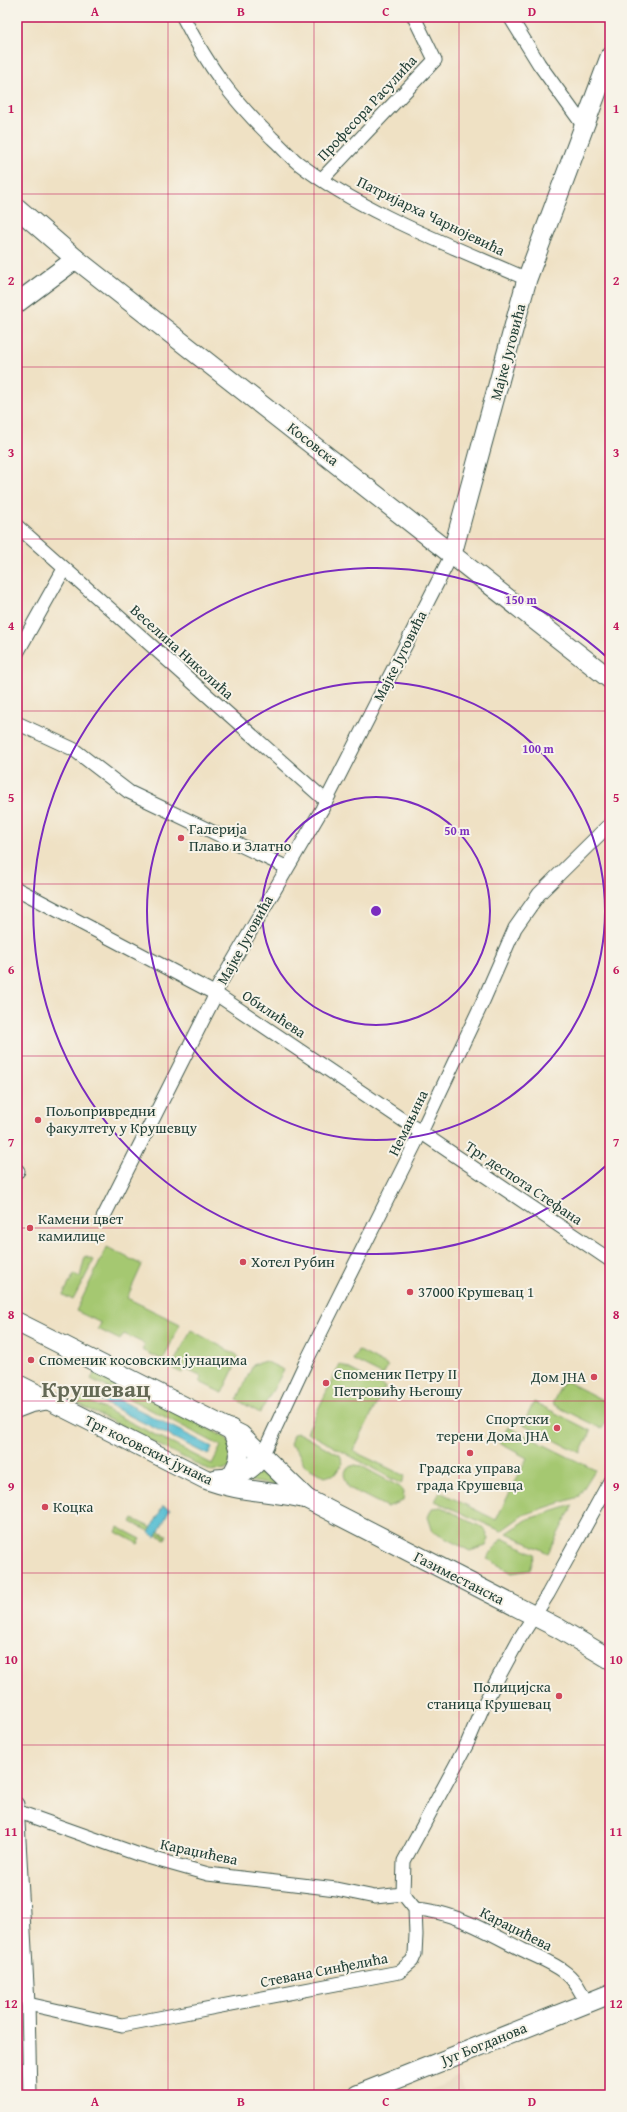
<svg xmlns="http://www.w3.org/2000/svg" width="627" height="2112" font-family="'Gentium Book Plus',serif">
	<defs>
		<pattern id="grass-tufts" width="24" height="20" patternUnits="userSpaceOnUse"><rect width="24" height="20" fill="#a5c871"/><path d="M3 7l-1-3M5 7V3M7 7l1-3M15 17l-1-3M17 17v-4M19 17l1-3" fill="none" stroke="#86a45e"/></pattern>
	</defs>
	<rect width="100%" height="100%" fill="#f7f3e8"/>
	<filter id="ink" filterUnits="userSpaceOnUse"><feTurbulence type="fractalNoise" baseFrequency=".025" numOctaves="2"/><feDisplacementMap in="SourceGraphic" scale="8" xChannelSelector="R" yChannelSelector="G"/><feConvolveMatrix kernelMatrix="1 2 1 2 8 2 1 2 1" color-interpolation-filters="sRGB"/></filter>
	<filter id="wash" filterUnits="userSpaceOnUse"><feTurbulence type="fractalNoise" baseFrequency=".012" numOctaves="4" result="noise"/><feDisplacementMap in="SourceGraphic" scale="16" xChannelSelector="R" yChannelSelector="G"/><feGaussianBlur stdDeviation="0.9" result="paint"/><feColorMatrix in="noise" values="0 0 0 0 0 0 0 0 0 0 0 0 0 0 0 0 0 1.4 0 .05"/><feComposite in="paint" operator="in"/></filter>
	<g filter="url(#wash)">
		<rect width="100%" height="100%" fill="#efe1c4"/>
		<!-- built -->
		<path fill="#e3d2b5" d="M459 2077 467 2095H420Z"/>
		<!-- grass -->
		<g fill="url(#grass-tufts)" stroke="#628252">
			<path d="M133 1519 167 1535 165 1539 131 1522Z"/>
			<path d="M118 1527 141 1539 138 1544 116 1532Z"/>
		</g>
		<!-- green -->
		<g fill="#a5c871" stroke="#628252">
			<path d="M107 1247 142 1265 127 1298 180 1324 163 1360 142 1350 145 1344 124 1334 120 1340 98 1329 101 1323 76 1311Z"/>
			<path d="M85 1256 94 1260 73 1300 63 1295 74 1274 80 1277Z"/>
			<path d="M191 1330 237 1355 239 1358 222 1393 200 1382 202 1377 185 1369 182 1373 171 1368Z"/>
			<path d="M358 1350 388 1366 383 1375 353 1360Z"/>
			<path d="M265 1361 284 1370 260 1413 237 1400 253 1365Z"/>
			<path d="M340 1364 385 1387 353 1451 405 1476 401 1484 307 1432Z"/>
			<path d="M95 1372 225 1437 230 1442V1468L212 1472 78 1404 81 1397 212 1464 221 1446 91 1379Z"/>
			<path d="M564 1380 610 1404V1414L602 1429 552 1404Z"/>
			<path d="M534 1402 591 1431 580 1453 523 1424Z"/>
			<path d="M508 1427 595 1470 578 1497 523 1515 501 1531 435 1501 440 1492 496 1520 527 1458 499 1443Z"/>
			<path d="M298 1433 340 1455 343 1463 335 1474 325 1477 305 1466 297 1450 290 1445 293 1434Z"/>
			<path d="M355 1465 361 1466 400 1487 404 1492 403 1501 387 1507 349 1488 344 1475 347 1468Z"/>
			<path d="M262 1466 284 1487 243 1480Z"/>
			<path d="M573 1505 548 1553 507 1533 528 1519Z"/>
			<path d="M442 1507 485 1529 489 1539 486 1546 470 1551 433 1532 428 1517 432 1508Z"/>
			<path d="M502 1538 535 1554 530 1570 512 1573 488 1559 487 1558Z"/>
		</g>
		<!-- water -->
		<g fill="#55bdd2" stroke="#3a7d83">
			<path d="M98 1389 212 1447 208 1455 94 1398Z"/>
			<path d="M163 1506 170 1509 156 1537 149 1533Z"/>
		</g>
	</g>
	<g filter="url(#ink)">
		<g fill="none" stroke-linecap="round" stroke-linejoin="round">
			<!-- street casing -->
			<g stroke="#3e564a" stroke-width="15">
				<g id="street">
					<path d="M183 17C209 68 231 98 272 138 281 146 289 156 298 163 363 213 452 246 527 279"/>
					<path d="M510 17 539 64 583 125"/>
					<path d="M322 179 435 60 414 17"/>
					<path d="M17 526 326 801"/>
					<path d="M17 653 64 569"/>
					<path d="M17 723 73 749 129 792 286 867"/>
					<path d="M17 889 216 994 610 1260"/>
					<path d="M17 1171H18"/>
					<path d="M103 1218 212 1002 219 985 322 809 452 554"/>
					<path d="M262 1456 305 1364 425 1124 484 999 515 928 539 894 610 824"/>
					<path d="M17 1804 28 2004 30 2095"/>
					<path d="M19 1812 137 1854 208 1874 336 1889 375 1897 403 1894"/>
					<path d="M415 1909C454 1911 489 1933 523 1950 537 1957 554 1963 566 1973 576 1981 581 1991 586 2003"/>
					<path d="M28 2004 122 2025 399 1972 412 1961 415 1954 416 1935 415 1909 403 1894 404 1861 467 1744 485 1702 518 1641 548 1594 610 1481"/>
				</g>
			</g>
			<!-- secondary casing -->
			<g stroke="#3e564a" stroke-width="21">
				<g id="secondary">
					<path d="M17 208 76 259 610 679"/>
					<path d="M17 303 76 259"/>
					<path d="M452 554 527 279 610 57"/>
					<path d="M17 1322 241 1435 307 1499"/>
					<path d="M17 1384 205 1479C238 1492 274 1491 307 1499L558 1628 610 1659"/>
					<path d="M17 1408 30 1403 47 1400"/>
					<path d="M229 1478C244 1459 241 1450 231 1429"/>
					<path d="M216 1479C236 1478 250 1473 262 1456"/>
					<path d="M357 2095 610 1994"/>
				</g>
			</g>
			<!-- street -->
			<use href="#street" stroke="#fff" stroke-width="13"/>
			<!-- secondary -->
			<use href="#secondary" stroke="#fff" stroke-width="19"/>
		</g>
	</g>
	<!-- grid -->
	<path fill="none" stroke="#c2185b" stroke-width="1" stroke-opacity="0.55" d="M168 17V2095M314 17V2095M459 17V2095M17 194H610M17 367H610M17 539H610M17 711H610M17 884H610M17 1056H610M17 1228H610M17 1401H610M17 1573H610M17 1745H610M17 1918H610"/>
	<!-- distance rings -->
	<g fill="none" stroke="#7b2cbf" stroke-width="2">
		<circle cx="376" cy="911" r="114"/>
		<circle cx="376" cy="911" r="229"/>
		<path d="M610 1162A343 343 0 1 1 610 660"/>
	</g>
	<!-- markers -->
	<g fill="#d1495b" stroke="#f7f3e8" stroke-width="1.5">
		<circle cx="181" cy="838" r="4"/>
		<circle cx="38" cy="1120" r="4"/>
		<circle cx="30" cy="1228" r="4"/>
		<circle cx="243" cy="1262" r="4"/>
		<circle cx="410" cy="1292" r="4"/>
		<circle cx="31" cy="1360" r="4"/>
		<circle cx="594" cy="1377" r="4"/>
		<circle cx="326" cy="1383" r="4"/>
		<circle cx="557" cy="1428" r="4"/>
		<circle cx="470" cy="1453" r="4"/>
		<circle cx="45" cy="1507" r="4"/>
		<circle cx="559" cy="1696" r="4"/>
	</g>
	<g text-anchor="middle" stroke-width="4" stroke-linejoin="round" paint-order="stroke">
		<!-- street labels -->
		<g font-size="15" fill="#1f3d34" stroke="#f7f3e8">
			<text transform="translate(367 108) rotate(-47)" y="5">Професора Расулића</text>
			<text transform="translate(431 216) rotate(26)" y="5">Патријарха Чарнојевића</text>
			<text transform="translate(508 352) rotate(-75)" y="5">Мајке Југовића</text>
			<text transform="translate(313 444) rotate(38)" y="5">Косовска</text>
			<text transform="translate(182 652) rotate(42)" y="5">Веселина Николића</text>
			<text transform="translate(400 656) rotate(-63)" y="5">Мајке Југовића</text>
			<text transform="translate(245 940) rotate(-61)" y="5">Мајке Југовића</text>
			<text transform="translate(274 1014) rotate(34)" y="5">Обилићева</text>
			<text transform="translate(408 1123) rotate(-64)" y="5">Немањина</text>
			<text transform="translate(524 1183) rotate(34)" y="5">Трг деспота Стефана</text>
			<text transform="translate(149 1450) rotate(26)" y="5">Трг косовских јунака</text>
			<text transform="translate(459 1578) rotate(27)" y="5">Газиместанска</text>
			<text transform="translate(199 1852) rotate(12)" y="5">Караџићева</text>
			<text transform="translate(516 1929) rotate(27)" y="5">Караџићева</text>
			<text transform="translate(324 1970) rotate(-11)" y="5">Стевана Синђелића</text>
			<text transform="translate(484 2044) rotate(-22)" y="5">Југ Богданова</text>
		</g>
		<!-- poi labels -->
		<g font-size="15" fill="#1f3d34" stroke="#f7f3e8" text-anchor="start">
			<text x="189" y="834">Галерија<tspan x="189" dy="17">Плаво и Златно</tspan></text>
			<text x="46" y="1116">Пољопривредни<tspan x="46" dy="17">факултету у Крушевцу</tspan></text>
			<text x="38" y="1224">Камени цвет<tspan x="38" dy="17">камилице</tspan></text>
			<text x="251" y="1267">Хотел Рубин</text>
			<text x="418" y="1297">37000 Крушевац 1</text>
			<text x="39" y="1365">Споменик косовским јунацима</text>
			<text x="334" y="1379">Споменик Петру II<tspan x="334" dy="17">Петровићу Његошу</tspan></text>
			<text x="586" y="1382" text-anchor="end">Дом ЈНА</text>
			<text x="549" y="1424" text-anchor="end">Спортски<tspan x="549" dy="17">терени Дома ЈНА</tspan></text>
			<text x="470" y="1473" text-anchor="middle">Градска управа<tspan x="470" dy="17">града Крушевца</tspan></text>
			<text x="53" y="1512">Коцка</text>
			<text x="551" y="1692" text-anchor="end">Полицијска<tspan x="551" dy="17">станица Крушевац</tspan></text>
		</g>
		<!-- town labels -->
		<g font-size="23" font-weight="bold" fill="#646955" stroke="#f7f3e8">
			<text x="96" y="1397">Крушевац</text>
		</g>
	</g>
	<circle cx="376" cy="911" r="6" fill="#7b2cbf" stroke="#f7f3e8" stroke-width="2"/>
	<g font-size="12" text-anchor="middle" font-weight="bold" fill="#7b2cbf" stroke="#f7f3e8" stroke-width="4" stroke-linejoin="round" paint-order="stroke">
		<text x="521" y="604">150 m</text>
		<text x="538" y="753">100 m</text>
		<text x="457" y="835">50 m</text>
	</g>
	<!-- margin -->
	<rect width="627" height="2112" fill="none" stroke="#f7f3e8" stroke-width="44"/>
	<rect x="22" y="22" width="583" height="2068" fill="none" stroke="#c2185b" stroke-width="1.5"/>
	<g font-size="13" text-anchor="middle" font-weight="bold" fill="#c2185b">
		<text x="95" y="16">A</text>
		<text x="241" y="16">B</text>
		<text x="386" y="16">C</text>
		<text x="532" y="16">D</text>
		<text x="11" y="113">1</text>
		<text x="616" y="113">1</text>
		<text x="11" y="285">2</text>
		<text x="616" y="285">2</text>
		<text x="11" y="457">3</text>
		<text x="616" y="457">3</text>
		<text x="11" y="630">4</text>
		<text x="616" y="630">4</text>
		<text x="11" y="802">5</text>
		<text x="616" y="802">5</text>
		<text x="11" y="974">6</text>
		<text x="616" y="974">6</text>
		<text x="11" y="1147">7</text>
		<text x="616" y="1147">7</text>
		<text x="11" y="1319">8</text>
		<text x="616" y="1319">8</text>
		<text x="11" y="1491">9</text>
		<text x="616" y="1491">9</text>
		<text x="11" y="1664">10</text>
		<text x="616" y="1664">10</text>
		<text x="11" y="1836">11</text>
		<text x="616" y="1836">11</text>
		<text x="11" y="2008">12</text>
		<text x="616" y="2008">12</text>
		<text x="95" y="2106">A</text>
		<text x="241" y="2106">B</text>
		<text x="386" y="2106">C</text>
		<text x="532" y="2106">D</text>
	</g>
</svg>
